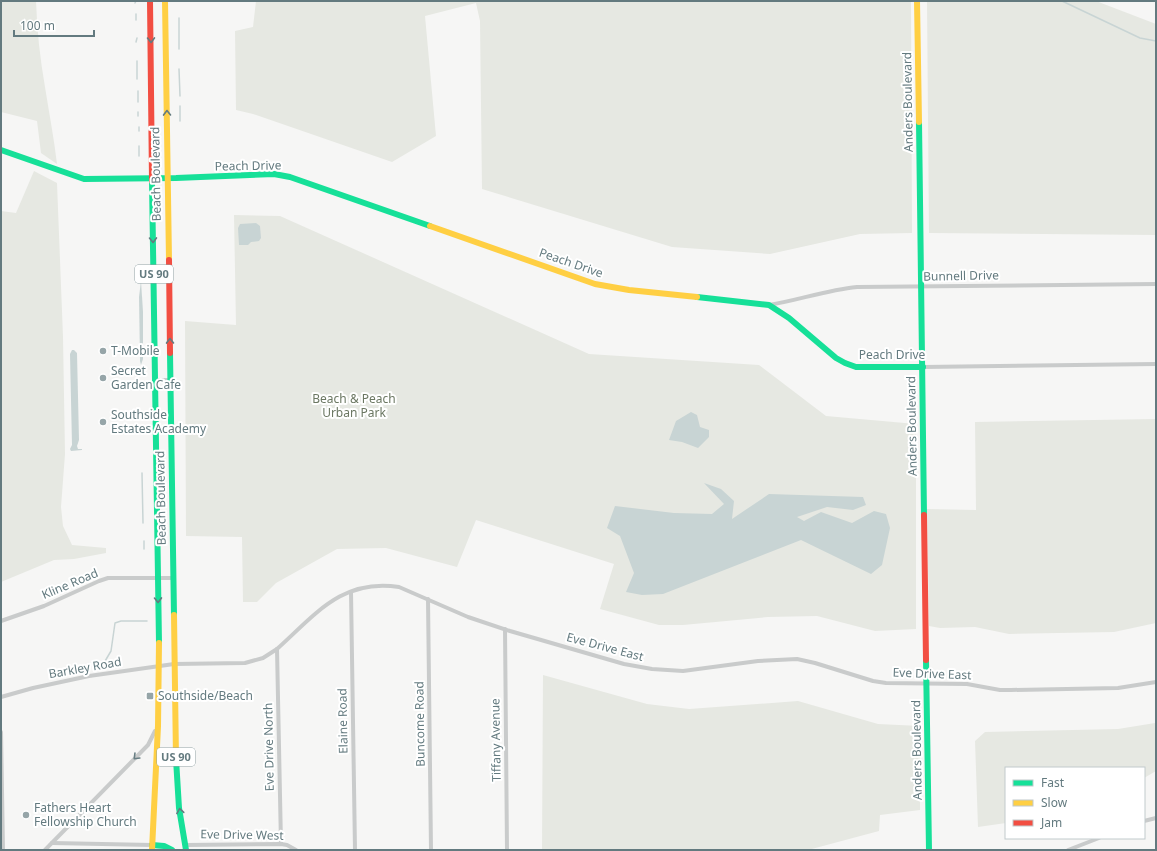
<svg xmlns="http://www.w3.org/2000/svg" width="1157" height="851" font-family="'Noto Sans',sans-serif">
	<rect width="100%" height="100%" fill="#f6f6f5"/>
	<!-- green -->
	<g fill="#e6e8e2">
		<path d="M1 1H36C37 30 40 59 45 87 49 113 54 138 57 164L41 153 37 121 1 112Z"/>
		<path d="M256 1H911L912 233 860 234 770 254 672 247 482 189 480 21 476 3 425 16 436 136 392 162 253 114 236 110 235 31 253 27Z"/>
		<path d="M927 1H1096L1156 24V235L929 233Z"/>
		<path d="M34 171 57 183 63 337 65 454 61 507 63 526 72 545 106 548V553L74 559 54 560 1 582V211L16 213Z"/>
		<path d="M234 215 280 216 589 354 759 365 826 416 916 424V629L875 631 817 616 768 617 683 625H659L600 609 614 564 476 520 457 567 386 548 337 549 276 583 257 602H243L242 537 186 536 185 321 236 325Z"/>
		<path d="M1156 419V623L1114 632 1009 634 975 627 940 628 929 626 927 509 976 510 975 422Z"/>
		<path d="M543 675 647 704 689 709 798 701 878 724 920 726V810L880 815 879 831 808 850H542Z"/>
		<path d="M1155 723 1156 724V771L1144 778V768H1006V823L978 827 975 741 985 732 1118 729Z"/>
	</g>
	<!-- water -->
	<g fill="#c8d4d4">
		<path d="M256 223 260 226 261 238 259 241 251 242 248 245H239L238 228 240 224Z"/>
		<path d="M141 281 143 312V359L141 365 140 361 139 297Z"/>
		<path d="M72 350H74L77 353 79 440 77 446 78 449H82V450L71 451 70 449 72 445 70 354Z"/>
		<path d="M691 412 697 415 700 427 709 430V437L698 448 682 442 669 440 676 421Z"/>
		<path d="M704 483 721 489 734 501 732 519 769 494 863 497 866 505 853 510 827 507 797 517 804 521 821 512 852 523 874 511 886 514 890 528 882 565 871 574 801 540 663 594 642 595 626 592 634 573 620 536 607 528 615 506 674 513 712 514 724 504Z"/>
	</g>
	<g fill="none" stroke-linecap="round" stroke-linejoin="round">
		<!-- stream -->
		<g stroke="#c8d4d4" stroke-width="1.5">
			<path d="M1062 1 1140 38 1156 41"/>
			<path d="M135 3 136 1"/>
			<path d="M136 14V20"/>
			<path d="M136 42 137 38"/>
			<path d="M179 49V18"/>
			<path d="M137 61V79"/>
			<path d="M179 69 180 96"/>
			<path d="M138 91V102"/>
			<path d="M138 112V116"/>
			<path d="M180 121V106"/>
			<path d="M139 131V127"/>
			<path d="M139 146V156"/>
			<path d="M142 473 143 523"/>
			<path d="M144 541V549"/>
			<path d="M101 668 111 651 115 623 121 621H147"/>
		</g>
		<!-- street -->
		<g stroke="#c9cbcb" stroke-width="4">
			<path d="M769 305C799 300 827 290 857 287L1156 284"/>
			<path d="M923 367 1156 364"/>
			<path d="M155 380H170"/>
			<path d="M351 592 355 850"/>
			<path d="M428 599 431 850"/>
			<path d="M1 621 44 606 99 581 108 578H173"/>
			<path d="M505 629 507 850"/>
			<path d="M277 649 281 844"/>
			<path d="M1 697 33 688 89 676 174 664 245 663 263 658 277 649C315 615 342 578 399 587L468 617 510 631 624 664 652 669 683 671 758 661 797 659 815 663 873 681 886 683 967 684 1000 690H1011L1118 688 1156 682"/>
			<path d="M1 732 3 850"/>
			<path d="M1144 821 1156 818"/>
			<path d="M52 843 152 845"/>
			<path d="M186 845 281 844 287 845 296 850"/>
			<path d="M45 850 148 745 155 731"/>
			<path d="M1068 850 1099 838"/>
		</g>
		<!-- fast -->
		<g stroke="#16e098" stroke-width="6">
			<path d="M919 122 924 515"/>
			<path d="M1 150 84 179 176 178 274 174 290 177 430 226"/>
			<path d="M152 181 159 643"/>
			<path d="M697 297 769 305 789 318 836 358 845 363 856 367H923"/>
			<path d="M170 353 174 615"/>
			<path d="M926 660 929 850"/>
			<path d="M176 759 179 808 186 850"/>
			<path d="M152 845 164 846 172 850"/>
		</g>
		<!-- slow -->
		<g stroke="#ffcf43" stroke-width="6">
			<path d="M165 1 169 260"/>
			<path d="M917 1 919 122"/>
			<path d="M430 226 595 284 629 290 697 297"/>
			<path d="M174 615 176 759"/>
			<path d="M152 850 158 726 159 643"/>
		</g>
		<!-- jam -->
		<g stroke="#f24e42" stroke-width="6">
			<path d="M150 1 152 181"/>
			<path d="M169 260 170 353"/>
			<path d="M924 515 926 660"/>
		</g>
	</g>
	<!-- one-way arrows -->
	<defs><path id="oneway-chevron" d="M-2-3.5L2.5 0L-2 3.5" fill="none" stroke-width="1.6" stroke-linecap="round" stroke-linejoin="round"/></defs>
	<g stroke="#637a7f">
		<use href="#oneway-chevron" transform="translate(151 40) rotate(89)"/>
		<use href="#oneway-chevron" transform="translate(167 113) rotate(-91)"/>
		<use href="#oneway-chevron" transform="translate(153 240) rotate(89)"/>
		<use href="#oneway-chevron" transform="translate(170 341) rotate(-91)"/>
		<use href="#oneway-chevron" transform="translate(158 600) rotate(89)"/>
		<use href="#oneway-chevron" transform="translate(180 811) rotate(-99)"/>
	</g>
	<use stroke="#687e83" href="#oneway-chevron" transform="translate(136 757) rotate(135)"/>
	<!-- markers -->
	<g fill="#96a5a8" stroke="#fff" stroke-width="1.5">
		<circle cx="103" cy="351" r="4"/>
		<circle cx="103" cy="378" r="4"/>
		<circle cx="103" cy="422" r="4"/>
		<rect x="146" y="692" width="8" height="8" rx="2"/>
		<circle cx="26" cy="815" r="4"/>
	</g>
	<g text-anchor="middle" stroke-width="4" stroke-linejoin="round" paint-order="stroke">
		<!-- shield labels -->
		<g fill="#fff" stroke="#92a2a5" stroke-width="1">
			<rect x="135" y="265" width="38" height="18" rx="3"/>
			<rect x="157" y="748" width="38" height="18" rx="3"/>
		</g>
		<g font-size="11" font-weight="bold" fill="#637a7f">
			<text x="154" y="278">US 90</text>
			<text x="176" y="761">US 90</text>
		</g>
		<!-- street labels -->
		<g font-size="12" fill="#637a7f" stroke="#fff">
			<text transform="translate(908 102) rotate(-91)" y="4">Anders Boulevard</text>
			<text transform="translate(248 166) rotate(-1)" y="4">Peach Drive</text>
			<text transform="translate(156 174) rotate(-91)" y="4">Beach Boulevard</text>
			<text transform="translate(571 263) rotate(19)" y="4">Peach Drive</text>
			<text transform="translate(961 276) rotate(-1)" y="4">Bunnell Drive</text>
			<text x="892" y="359">Peach Drive</text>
			<text transform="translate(912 426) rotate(-91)" y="4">Anders Boulevard</text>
			<text transform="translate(161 498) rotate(-91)" y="4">Beach Boulevard</text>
			<text transform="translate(70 584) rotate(-23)" y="4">Kline Road</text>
			<text transform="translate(605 647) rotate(15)" y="4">Eve Drive East</text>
			<text transform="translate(85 668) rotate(-10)" y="4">Barkley Road</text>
			<text transform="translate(932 674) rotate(2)" y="4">Eve Drive East</text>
			<text transform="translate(343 721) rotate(-91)" y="4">Elaine Road</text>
			<text transform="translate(420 724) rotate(-91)" y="4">Buncome Road</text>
			<text transform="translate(496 740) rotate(-91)" y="4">Tiffany Avenue</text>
			<text transform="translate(269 747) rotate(-91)" y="4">Eve Drive North</text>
			<text transform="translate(917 750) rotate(-91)" y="4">Anders Boulevard</text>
			<text transform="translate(242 835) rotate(1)" y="4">Eve Drive West</text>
		</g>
		<!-- poi labels -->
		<g font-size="12" fill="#637a7f" stroke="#fff" text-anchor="start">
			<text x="111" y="355">T-Mobile</text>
			<text x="111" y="375">Secret<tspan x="111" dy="14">Garden Cafe</tspan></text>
			<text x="111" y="419">Southside<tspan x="111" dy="14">Estates Academy</tspan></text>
			<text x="158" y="700">Southside/Beach</text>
			<text x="34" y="812">Fathers Heart<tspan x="34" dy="14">Fellowship Church</tspan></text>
		</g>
		<!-- park labels -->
		<g font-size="12" fill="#6b7762" stroke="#fff">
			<text x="354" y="403">Beach &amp; Peach<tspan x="354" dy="14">Urban Park</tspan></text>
		</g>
	</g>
	<!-- border -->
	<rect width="1157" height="851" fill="none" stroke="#637a7f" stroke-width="4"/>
	<!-- legend -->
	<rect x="1005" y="767" width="140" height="72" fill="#ffffff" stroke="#c1cacc"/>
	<rect x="1013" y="780" width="20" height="6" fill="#16e098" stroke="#c1cacc"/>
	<text x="1041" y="787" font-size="12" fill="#637a7f">Fast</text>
	<rect x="1013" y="800" width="20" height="6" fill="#ffcf43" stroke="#c1cacc"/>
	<text x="1041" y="807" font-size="12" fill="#637a7f">Slow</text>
	<rect x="1013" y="820" width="20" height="6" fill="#f24e42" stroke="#c1cacc"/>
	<text x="1041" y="827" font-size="12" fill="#637a7f">Jam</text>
	<!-- scale -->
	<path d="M14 30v6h80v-6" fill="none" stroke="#637a7f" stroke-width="2"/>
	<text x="20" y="30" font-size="12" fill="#637a7f" stroke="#ffffff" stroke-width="3" paint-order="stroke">100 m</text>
</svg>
